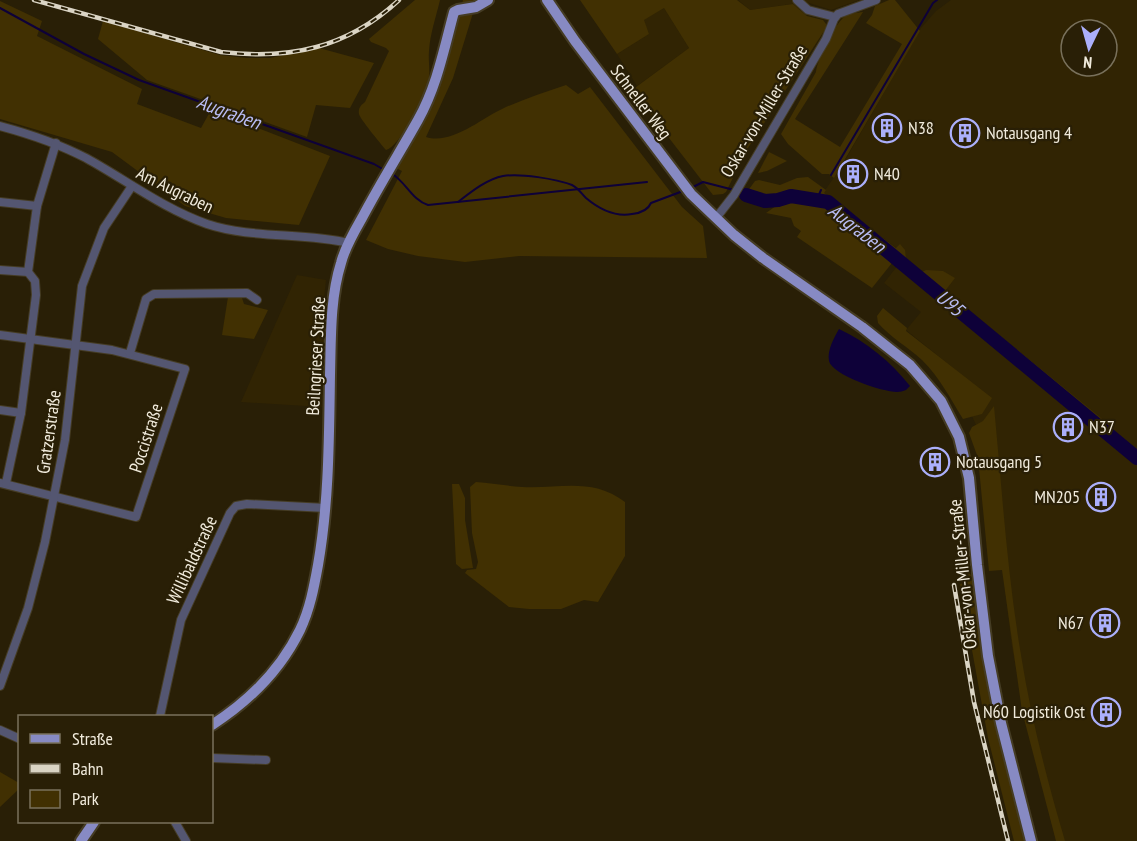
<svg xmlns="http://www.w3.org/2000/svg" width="1137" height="841" font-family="'PT Sans Narrow',sans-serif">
	<rect width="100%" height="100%" fill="#291f06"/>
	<!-- built -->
	<g fill="#312403" fill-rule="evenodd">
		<path d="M738 0H859L831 10 806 2 750 10Z"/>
		<path d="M951 0H1137V841H1056L1024 710 1012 647 989 455 956 379 959 373 906 330 921 312 884 283 906 255 823 193 840 169 921 28 936 11ZM1071 30H1107V66H1071Z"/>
		<path d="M664 8 689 48 637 86 617 54 649 34 643 20Z"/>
		<path d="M297 275 326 280 324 299 325 323 322 407 241 402Z"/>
	</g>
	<!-- green -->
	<g fill="#413002">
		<path d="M415 0H440C436 17 430 34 429 51 428 61 431 74 428 84 425 98 399 147 386 150 381 144 360 119 359 114 358 108 361 105 365 102L389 51 386 48 371 42 369 39Z"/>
		<path d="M463 0H477L453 78 426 137C452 145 480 119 504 108 524 99 545 92 566 85L578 94 590 87 682 207 703 226 707 258 519 256 465 262 418 256 388 249 366 240 402 171 398 169 396 164 437 92Z"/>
		<path d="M580 0H737L750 10 793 4 807 16 823 20 826 24V28L746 151 726 192 723 194 713 195 632 90 689 48 664 8 644 20 649 34 617 54Z"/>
		<path d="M889 0H895L920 31 834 178 829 174H822L788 144 781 134 816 72C817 60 835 24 844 17 850 13 856 13 863 12L795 119 840 147 902 44 866 23 872 15 875 6Z"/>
		<path d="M0 1 42 21 37 36 142 89 137 104 201 128 211 110 330 156 299 225 226 218 185 206 112 152 0 119Z"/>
		<path d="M103 21 220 55 247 58H270L319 48 374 63 350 108 316 105 307 137 147 80 98 39Z"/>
		<path d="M769 152 787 161 767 171 758 173Z"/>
		<path d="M808 177 826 190 824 193 896 248 900 244 905 250 906 258 897 267 892 263 872 288 797 237 801 231 794 226 791 218 766 213 790 196 765 199 747 192 755 181 759 180 780 185 797 178Z"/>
		<path d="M926 270 943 271 955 278 945 291 1112 427 1109 432 1114 436 1110 442 913 281 922 272Z"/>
		<path d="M228 297 242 298 244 304 268 310 254 339 222 335Z"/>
		<path d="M883 308 907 328 906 331 992 398 982 414 963 419C950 398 940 378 922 360 908 347 890 337 878 323L877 316Z"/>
		<path d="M994 406C1002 489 1007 573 1021 655 1031 718 1047 780 1065 841H1056L1022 711 1002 570 989 571 978 458 969 433 972 427 983 421Z"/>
		<path d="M476 482C491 483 507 486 522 487 560 489 592 477 625 502V556L598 602 584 600 561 609H529L509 607 465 573 467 570 476 569 478 562 472 533 470 487Z"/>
		<path d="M452 484H459L465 498V520L473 568 462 569 456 564Z"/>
		<path d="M961 570 968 571 972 577 984 666 1025 841H1014L988 738 960 584 964 583Z"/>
		<path d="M0 772 19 783 20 788 0 807Z"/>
	</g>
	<!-- water -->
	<path fill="#0e0139" d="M839 329C867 342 891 362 910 386L906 390C903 391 900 392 897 392 883 392 832 375 829 361 827 350 834 338 839 329Z"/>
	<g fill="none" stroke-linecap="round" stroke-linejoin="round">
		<!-- stream -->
		<g stroke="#0e0139" stroke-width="2">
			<path d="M0 8 84 54 139 80 374 164 386 171"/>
			<path d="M391 173C406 182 412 200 428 205L647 182"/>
			<path d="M831 175 923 20 933 3 937 0"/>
			<path d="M691 188 703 182 734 190"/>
			<path d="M739 192 765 201 778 200 791 196 828 202 901 263"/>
			<path d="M817 199 821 190"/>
			<path d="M458 202C471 192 487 179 503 176 520 173 556 179 572 185 578 188 581 193 586 198 599 209 615 217 632 214 641 213 648 210 651 203L683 191"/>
			<path d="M917 277 1114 440"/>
		</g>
		<!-- river -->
		<path stroke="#0e0139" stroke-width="14" d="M746 195 765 201 778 200 791 196 828 202 1137 458"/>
		<!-- minor casing -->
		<g stroke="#453c24" stroke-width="10">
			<g id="minor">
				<path d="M797 0 808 10 835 17"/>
				<path d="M0 126C30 134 59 144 86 158 126 180 164 209 207 224 252 239 303 232 349 243"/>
				<path d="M0 202 37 206"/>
				<path d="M716 218 734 195 826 39 834 19 838 14 876 0"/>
				<path d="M0 270 28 272"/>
				<path d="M0 335 112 350 185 369 136 517 0 483"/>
				<path d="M130 353 146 299 154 294 247 293 257 300"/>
				<path d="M0 410 21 413"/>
				<path d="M6 483 21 413 36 295 35 281 28 272 37 206 56 143"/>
				<path d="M0 686 28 608 45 542 65 440 82 286 104 228 132 186"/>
				<path d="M160 716 181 620 230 513 236 506 247 504 326 508"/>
				<path d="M0 730 20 739"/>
				<path d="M212 758 266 760"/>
				<path d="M175 822 186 841"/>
			</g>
		</g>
		<!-- major casing -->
		<g stroke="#453c24" stroke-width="14">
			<g id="major">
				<path d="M547 0 575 41 691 194 734 235 763 258 862 327 910 365 941 401 959 437 969 478 977 565 988 656 1001 723 1031 841"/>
				<path d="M212 725C249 701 280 671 300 630 310 609 314 587 318 565 329 502 329 439 330 375 331 338 330 298 341 263 345 247 354 232 362 218 380 184 400 152 418 120 437 86 444 49 454 12L458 10 476 7 488 0"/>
				<path d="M81 841 94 822"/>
			</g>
		</g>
		<!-- minor -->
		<use href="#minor" stroke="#545671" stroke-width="8"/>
		<!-- major -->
		<use href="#major" stroke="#878ac3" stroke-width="10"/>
		<!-- rail casing -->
		<g stroke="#dad4c4" stroke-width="4.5">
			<g id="rail">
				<path d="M34 0 221 52C290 60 347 48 399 0"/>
				<path d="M954 585 974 702 1008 841"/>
			</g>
		</g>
		<!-- rail -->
		<use href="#rail" stroke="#291f06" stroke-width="2" stroke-dasharray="7" stroke-linecap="butt"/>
	</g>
	<!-- icons -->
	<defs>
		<g id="building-ring" transform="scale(1.5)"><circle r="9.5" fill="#291f06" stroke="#abaffb" stroke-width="1.5"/><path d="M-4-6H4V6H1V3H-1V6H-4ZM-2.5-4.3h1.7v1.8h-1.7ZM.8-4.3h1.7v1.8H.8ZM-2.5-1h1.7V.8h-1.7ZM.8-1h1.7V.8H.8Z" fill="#abaffb"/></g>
	</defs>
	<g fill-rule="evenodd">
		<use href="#building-ring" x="887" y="128"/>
		<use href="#building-ring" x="965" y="133"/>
		<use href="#building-ring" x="853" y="174"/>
		<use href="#building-ring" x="1068" y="427"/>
		<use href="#building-ring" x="935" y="462"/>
		<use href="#building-ring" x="1101" y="497"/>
		<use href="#building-ring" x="1105" y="623"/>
		<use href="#building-ring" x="1106" y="712"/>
	</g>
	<g text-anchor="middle" stroke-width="4.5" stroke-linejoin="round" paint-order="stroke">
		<!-- street labels -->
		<g font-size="18" fill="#f1ebdc" stroke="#291f06">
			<text transform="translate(641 102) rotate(53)" y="6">Schneller Weg</text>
			<text transform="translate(764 111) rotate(-59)" y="6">Oskar-von-Miller-Straße</text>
			<text transform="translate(175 190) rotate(26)" y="6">Am Augraben</text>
			<text transform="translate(316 356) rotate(-87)" y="6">Beilngrieser Straße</text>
			<text transform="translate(49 432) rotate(-82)" y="6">Gratzerstraße</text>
			<text transform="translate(146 438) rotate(-72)" y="6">Poccistraße</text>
			<text transform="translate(192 560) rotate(-65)" y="6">Willibaldstraße</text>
			<text transform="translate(963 574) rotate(-96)" y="6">Oskar-von-Miller-Straße</text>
		</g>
		<!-- poi labels -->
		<g font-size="18" fill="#f1ebdc" stroke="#291f06" text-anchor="start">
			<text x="908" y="134">N38</text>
			<text x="986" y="139">Notausgang 4</text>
			<text x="874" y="180">N40</text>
			<text x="1089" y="433">N37</text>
			<text x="956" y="468">Notausgang 5</text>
			<text x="1080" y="503" text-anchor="end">MN205</text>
			<text x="1084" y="629" text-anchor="end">N67</text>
			<text x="1085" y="718" text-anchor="end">N60 Logistik Ost</text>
		</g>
		<!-- water labels -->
		<g font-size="20" font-style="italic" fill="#b8bcf3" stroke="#291f06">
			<text transform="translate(229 112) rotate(20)" y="7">Augraben</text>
			<text transform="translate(857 228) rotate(38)" y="7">Augraben</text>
			<text transform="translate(950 303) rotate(40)" y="7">U95</text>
		</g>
	</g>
	<!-- legend -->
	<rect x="18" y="715" width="195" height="108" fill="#291f06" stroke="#79715c" stroke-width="1.5"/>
	<rect x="30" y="734" width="30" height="9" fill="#878ac3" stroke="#79715c" stroke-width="1.5"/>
	<text x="72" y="745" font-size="18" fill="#f1ebdc">Straße</text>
	<rect x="30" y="764" width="30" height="9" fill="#dad4c4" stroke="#79715c" stroke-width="1.5"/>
	<text x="72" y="775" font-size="18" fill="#f1ebdc">Bahn</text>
	<rect x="30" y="790" width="30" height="18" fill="#413002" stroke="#79715c" stroke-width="1.5"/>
	<text x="72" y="805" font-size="18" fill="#f1ebdc">Park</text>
	<!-- north arrow -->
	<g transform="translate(1089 48) rotate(185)"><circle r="28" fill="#291f06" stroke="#79715c" stroke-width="1.5"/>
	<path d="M0-4.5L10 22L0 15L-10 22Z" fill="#abaffb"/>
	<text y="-9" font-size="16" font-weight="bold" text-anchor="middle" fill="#f1ebdc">N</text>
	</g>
</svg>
